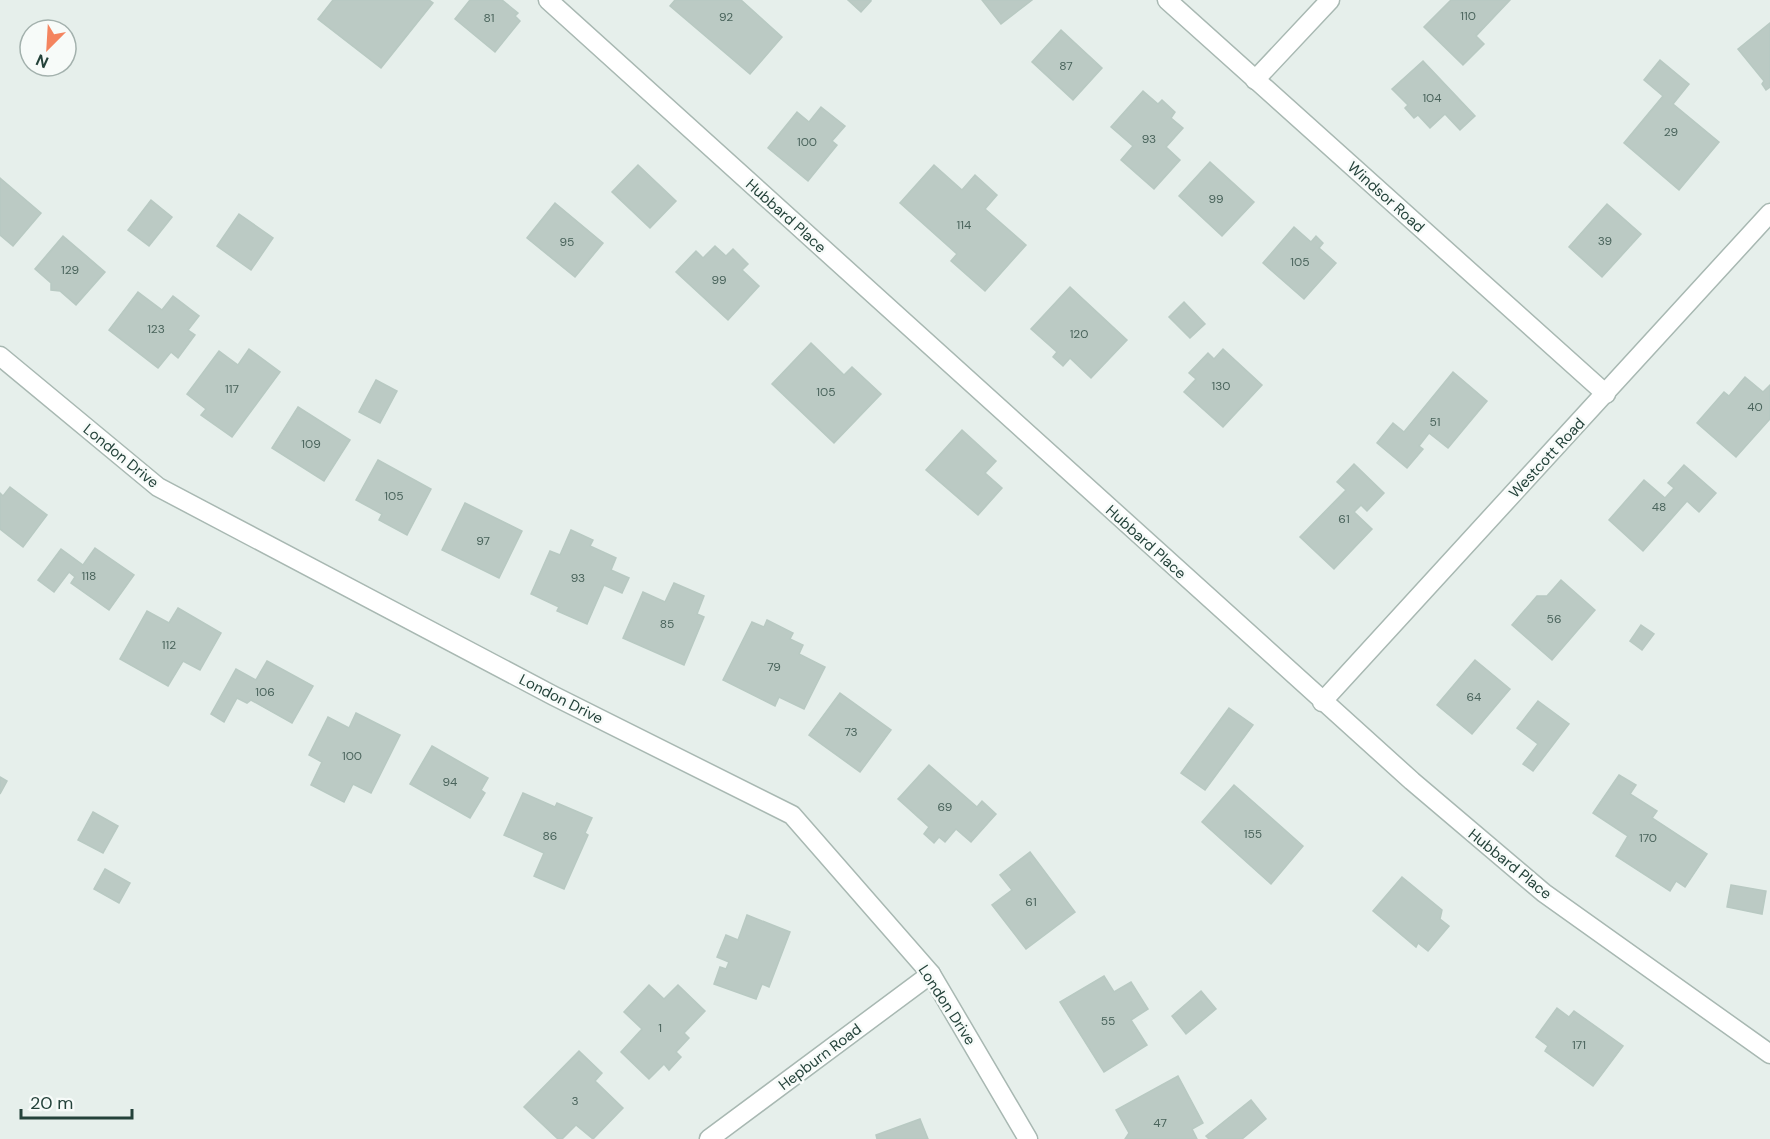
<svg xmlns="http://www.w3.org/2000/svg" width="1770" height="1139" font-family="'DM Sans',sans-serif">
	<rect width="100%" height="100%" fill="#e6efeb"/>
	<!-- building -->
	<g fill="#bbcac4" stroke="#b8c9c2" stroke-width="1.5">
		<path d="M333 0H429L433 3 381 68 318 19Z"/>
		<path d="M470 0H502L518 13 515 16 520 21 495 52 455 19Z"/>
		<path d="M675 0H741L782 37 750 74 670 6Z"/>
		<path d="M848 0H871V1L861 12Z"/>
		<path d="M982 0H1032L1001 24Z"/>
		<path d="M1451 0H1510L1476 36 1484 44 1463 65 1424 27Z"/>
		<path d="M1770 23V87L1766 90 1762 84 1764 81 1738 49Z"/>
		<path d="M1061 30 1102 68 1073 100 1032 62Z"/>
		<path d="M1660 60 1689 84 1673 104 1719 142 1679 190 1624 143 1663 96 1644 80Z"/>
		<path d="M1423 61 1475 116 1460 130 1445 114 1430 128 1418 115 1414 118 1405 108 1408 105 1392 89Z"/>
		<path d="M1143 91 1158 104 1162 100 1175 112 1171 118 1183 128 1166 147 1180 160 1154 189 1121 160 1133 146 1111 127Z"/>
		<path d="M821 107 845 126 832 141 837 145 808 181 768 148 797 112 809 122Z"/>
		<path d="M1210 162 1254 202 1222 236 1179 196Z"/>
		<path d="M638 165 676 201 650 228 612 192Z"/>
		<path d="M934 165 962 190 975 175 997 195 985 209 1026 245 985 291 951 261 957 254 900 203Z"/>
		<path d="M0 178 41 213 13 246 0 235Z"/>
		<path d="M151 200 172 217 149 246 128 230Z"/>
		<path d="M555 203 603 243 575 277 527 238Z"/>
		<path d="M1607 204 1641 234 1602 277 1569 247Z"/>
		<path d="M239 214 273 238 251 270 217 246Z"/>
		<path d="M1294 227 1311 242 1316 236 1323 243 1319 248 1336 263 1304 299 1263 263Z"/>
		<path d="M63 236 105 272 76 305 60 291 51 290V283L35 269Z"/>
		<path d="M715 246 726 256 733 249 748 264 742 270 759 286 728 320 676 272 696 251 703 258Z"/>
		<path d="M1070 287 1127 340 1091 378 1070 358 1063 366 1053 357 1057 352 1031 329Z"/>
		<path d="M138 292 162 310 173 296 199 316 188 330 195 335 178 358 171 352 158 368 109 330Z"/>
		<path d="M1184 302 1205 324 1190 338 1169 317Z"/>
		<path d="M811 343 844 375 852 367 881 394 834 443 772 384Z"/>
		<path d="M249 349 280 372 232 437 201 415 206 409 187 394 219 351 238 365Z"/>
		<path d="M1223 349 1262 385 1223 427 1184 392 1196 379 1189 373 1208 353 1214 359Z"/>
		<path d="M1453 372 1487 401 1448 448 1429 433 1419 446 1423 449 1407 468 1377 443 1393 423 1404 432Z"/>
		<path d="M1745 377 1763 392 1770 385V419L1736 457 1697 423 1724 392 1729 396Z"/>
		<path d="M376 380 397 391 380 423 359 412Z"/>
		<path d="M298 407 350 440 324 481 272 448Z"/>
		<path d="M962 430 996 461 985 473 1002 488 978 515 926 470Z"/>
		<path d="M378 460 431 489 407 535 379 520 382 514 356 500Z"/>
		<path d="M1354 464 1384 493 1367 511 1361 505 1354 512 1372 529 1334 569 1300 537 1346 490 1337 482Z"/>
		<path d="M1684 465 1716 493 1699 512 1687 501 1643 551 1609 520 1644 480 1665 498 1674 488 1668 483Z"/>
		<path d="M10 487 47 515 23 547 0 529V493L3 496Z"/>
		<path d="M465 503 522 531 499 578 442 550Z"/>
		<path d="M571 530 593 540 590 546 616 558 611 570 629 578 622 593 604 585 587 624 557 611 559 607 531 594 550 551 560 555Z"/>
		<path d="M95 548 134 575 109 610 71 583 75 577 69 572 54 592 38 580 61 549 83 565Z"/>
		<path d="M1561 580 1595 610 1552 660 1512 625 1537 596H1547Z"/>
		<path d="M674 583 704 596 697 614 704 617 684 665 623 638 643 592 665 602Z"/>
		<path d="M178 608 221 633 200 670 183 661 168 686 120 659 147 611 169 623Z"/>
		<path d="M767 620 793 633 790 639 803 645 799 654 825 667 804 709 779 697 775 706 723 680 752 622 764 627Z"/>
		<path d="M1641 625 1654 634 1642 650 1630 641Z"/>
		<path d="M1475 660 1510 689 1472 734 1437 705Z"/>
		<path d="M267 661 313 686 292 723 251 700 247 703 237 698 224 722 211 714 236 669 256 680Z"/>
		<path d="M840 693 891 730 860 772 809 735Z"/>
		<path d="M1538 701 1569 724 1533 771 1523 764 1538 744 1517 728Z"/>
		<path d="M1229 708 1253 725 1205 790 1181 773Z"/>
		<path d="M356 713 400 735 371 793 353 784 344 802 311 785 322 762 309 755 328 717 349 728Z"/>
		<path d="M432 746 488 778 481 790 485 793 470 818 410 784Z"/>
		<path d="M929 765 977 807 982 801 996 814 971 842 956 829 945 842 939 837 934 843 924 834 929 827 898 799Z"/>
		<path d="M1619 775 1636 785 1630 794 1657 811 1652 818 1707 854 1685 887 1676 881 1670 891 1616 856 1628 836 1593 813Z"/>
		<path d="M0 777 7 781 0 794Z"/>
		<path d="M1234 785 1303 846 1271 884 1202 822Z"/>
		<path d="M523 793 555 807 557 803 592 818 585 833 588 835 564 889 534 876 544 853 504 835Z"/>
		<path d="M93 812 118 826 103 853 78 840Z"/>
		<path d="M1030 852 1075 912 1026 949 992 905 1012 890 1000 875Z"/>
		<path d="M105 869 130 883 119 903 94 889Z"/>
		<path d="M1402 877 1442 910 1440 919 1449 926 1428 951 1418 943 1416 947 1373 911Z"/>
		<path d="M1731 885 1766 891 1762 914 1727 907Z"/>
		<path d="M747 915 790 932 769 987 762 984 756 999 714 984 720 967 726 969 729 962 717 957 726 935 738 940Z"/>
		<path d="M1104 976 1114 992 1131 982 1148 1009 1131 1020 1147 1045 1104 1072 1060 1002Z"/>
		<path d="M649 985 664 999 678 985 705 1011 684 1033 689 1038 676 1052 681 1057 669 1070 664 1064 649 1079 621 1052 642 1029 624 1012Z"/>
		<path d="M1201 991 1216 1009 1186 1034 1172 1016Z"/>
		<path d="M1557 1008 1569 1017 1574 1011 1623 1046 1593 1086 1545 1051 1548 1046 1536 1037Z"/>
		<path d="M579 1051 602 1073 595 1081 623 1108 593 1139 576 1125 562 1139H558L524 1107Z"/>
		<path d="M1178 1076 1203 1123 1192 1129 1197 1139H1125L1129 1133 1116 1110Z"/>
		<path d="M1251 1100 1266 1119 1242 1139H1209L1206 1136Z"/>
		<path d="M920 1119 928 1139H877L876 1135Z"/>
	</g>
	<g fill="none" stroke-linecap="round" stroke-linejoin="round">
		<!-- street casing -->
		<g stroke="#a8b8b2" stroke-width="21">
			<g id="street">
				<path d="M548 0 1412 781 1544 893 1770 1054"/>
				<path d="M1167 0 1606 394"/>
				<path d="M1255 80 1330 0"/>
				<path d="M0 356 158 487 554 696 792 815 931 974 1028 1139"/>
				<path d="M1322 702 1770 213"/>
				<path d="M709 1139 931 974"/>
			</g>
		</g>
		<!-- street -->
		<use href="#street" stroke="#fff" stroke-width="18"/>
	</g>
	<g text-anchor="middle" stroke-width="5" stroke-linejoin="round" paint-order="stroke">
		<!-- number labels -->
		<g font-size="12" fill="#4a645c">
			<text x="1468" y="20">110</text>
			<text x="726" y="21">92</text>
			<text x="489" y="22">81</text>
			<text x="1066" y="70">87</text>
			<text x="1432" y="102">104</text>
			<text x="1671" y="136">29</text>
			<text x="1149" y="143">93</text>
			<text x="807" y="146">100</text>
			<text x="1216" y="203">99</text>
			<text x="964" y="229">114</text>
			<text x="1605" y="245">39</text>
			<text x="567" y="246">95</text>
			<text x="1300" y="266">105</text>
			<text x="70" y="274">129</text>
			<text x="719" y="284">99</text>
			<text x="156" y="333">123</text>
			<text x="1079" y="338">120</text>
			<text x="1221" y="390">130</text>
			<text x="232" y="393">117</text>
			<text x="826" y="396">105</text>
			<text x="1755" y="411">40</text>
			<text x="1435" y="426">51</text>
			<text x="311" y="448">109</text>
			<text x="394" y="500">105</text>
			<text x="1659" y="511">48</text>
			<text x="1344" y="523">61</text>
			<text x="483" y="545">97</text>
			<text x="89" y="580">118</text>
			<text x="578" y="582">93</text>
			<text x="1554" y="623">56</text>
			<text x="667" y="628">85</text>
			<text x="169" y="649">112</text>
			<text x="774" y="671">79</text>
			<text x="265" y="696">106</text>
			<text x="1474" y="701">64</text>
			<text x="851" y="736">73</text>
			<text x="352" y="760">100</text>
			<text x="450" y="786">94</text>
			<text x="945" y="811">69</text>
			<text x="1253" y="838">155</text>
			<text x="550" y="840">86</text>
			<text x="1648" y="842">170</text>
			<text x="1031" y="906">61</text>
			<text x="1108" y="1025">55</text>
			<text x="660" y="1032">1</text>
			<text x="1579" y="1049">171</text>
			<text x="575" y="1105">3</text>
			<text x="1160" y="1127">47</text>
		</g>
		<!-- street labels -->
		<g font-size="15" fill="#24423a" stroke="#f7fbf9">
			<text transform="translate(1386 197) rotate(42)" y="5">Windsor Road</text>
			<text transform="translate(786 216) rotate(42)" y="5">Hubbard Place</text>
			<text transform="translate(121 456) rotate(39)" y="5">London Drive</text>
			<text transform="translate(1547 458) rotate(-47)" y="5">Westcott Road</text>
			<text transform="translate(1146 542) rotate(42)" y="5">Hubbard Place</text>
			<text transform="translate(561 699) rotate(27)" y="5">London Drive</text>
			<text transform="translate(1510 864) rotate(39)" y="5">Hubbard Place</text>
			<text transform="translate(947 1005) rotate(57)" y="5">London Drive</text>
			<text transform="translate(820 1057) rotate(-37)" y="5">Hepburn Road</text>
		</g>
	</g>
	<!-- north arrow -->
	<g transform="translate(48 48) rotate(204)"><circle r="28" fill="#f7fbf9" stroke="#a3b1ad" stroke-width="1.5"/>
	<path d="M0-4.5L10 22L0 15L-10 22Z" fill="#f4845f"/>
	<text y="-9" font-size="16" font-weight="bold" text-anchor="middle" fill="#24423a">N</text>
	</g>
	<!-- scale -->
	<path d="M21 1109v9h111v-9" fill="none" stroke="#24423a" stroke-width="3"/>
	<text x="30" y="1109" font-size="18" fill="#24423a" stroke="#f7fbf9" stroke-width="4.5" paint-order="stroke">20 m</text>
</svg>
